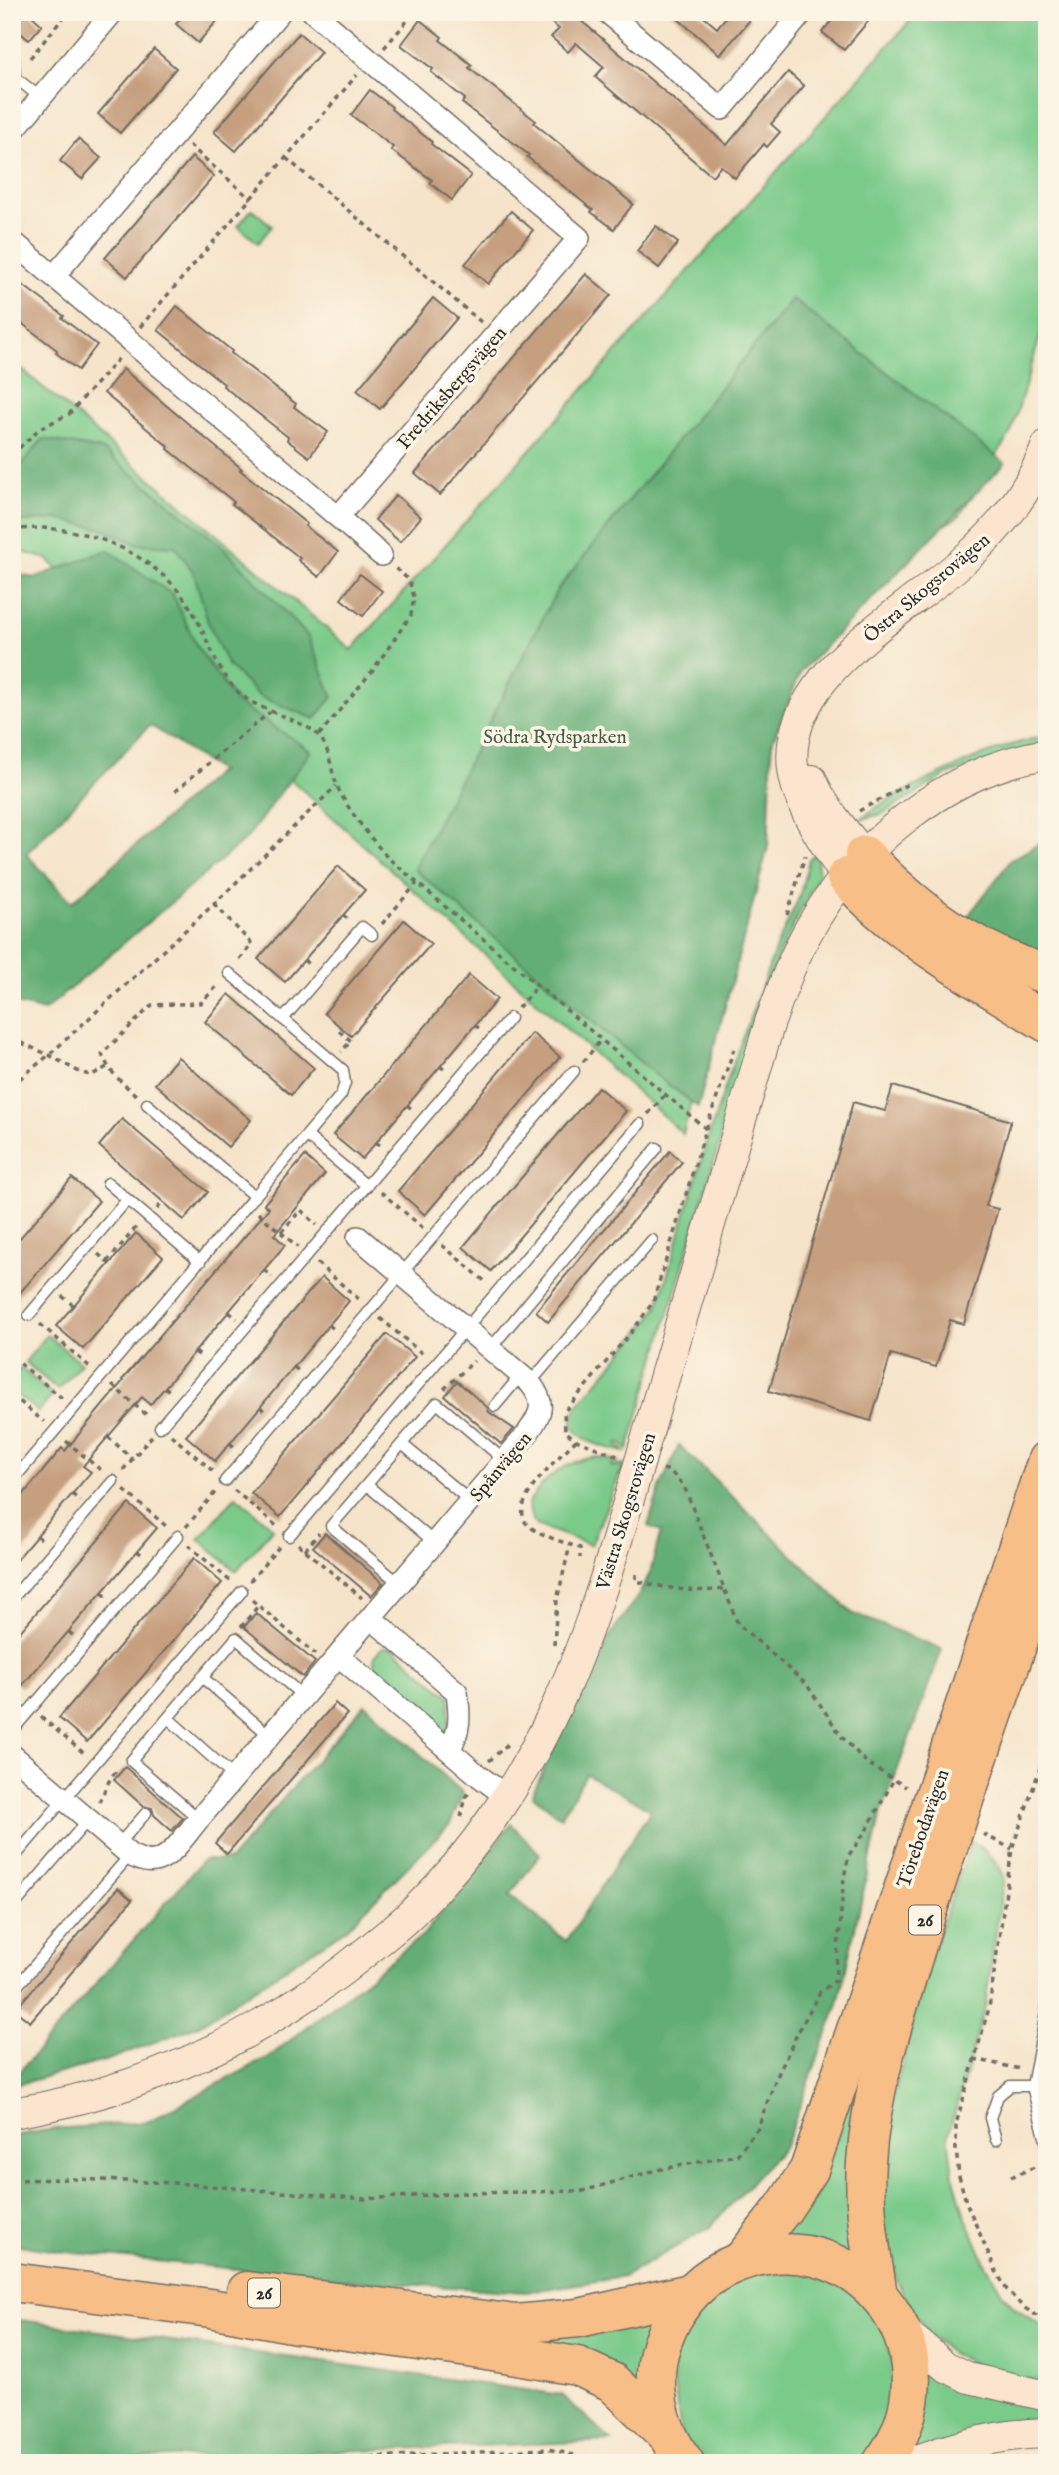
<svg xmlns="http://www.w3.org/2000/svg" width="1059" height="2475" font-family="'IM FELL English',serif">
	<rect width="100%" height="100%" fill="#fcf5e5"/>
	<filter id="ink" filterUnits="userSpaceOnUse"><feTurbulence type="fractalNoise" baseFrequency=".0143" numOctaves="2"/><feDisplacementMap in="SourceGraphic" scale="14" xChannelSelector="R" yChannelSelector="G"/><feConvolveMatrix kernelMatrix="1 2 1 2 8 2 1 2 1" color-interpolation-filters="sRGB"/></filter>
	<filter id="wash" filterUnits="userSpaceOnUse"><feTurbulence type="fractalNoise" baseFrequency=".00686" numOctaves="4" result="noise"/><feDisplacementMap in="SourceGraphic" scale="28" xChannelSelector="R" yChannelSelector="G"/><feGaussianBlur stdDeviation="1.57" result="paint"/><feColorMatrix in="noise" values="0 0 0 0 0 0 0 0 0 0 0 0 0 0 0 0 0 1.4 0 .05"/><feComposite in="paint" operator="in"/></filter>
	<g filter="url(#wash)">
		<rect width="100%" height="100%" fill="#f6e4ca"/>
		<!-- green -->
		<g fill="#7aca8a" stroke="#527a5a" stroke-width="2">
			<path d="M918 12H1040L1047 20V314L1011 432 960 515 857 585 764 712 762 818 683 1134 47 559 12 549V361L352 650Z"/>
			<path d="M252 209 272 226 258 243 238 226Z"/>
			<path d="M1047 736V742L947 775 882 814 861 819C880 803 903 792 926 781 965 762 1004 744 1047 736Z"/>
			<path d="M816 853 819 874 779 954 764 994 628 1450 619 1442 617 1444 625 1452C603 1447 586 1444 572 1426L573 1417 578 1405 650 1319 658 1306 709 1135 733 1064 776 948 799 898 809 859Z"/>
			<path d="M47 1335 81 1363 58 1390 25 1362Z"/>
			<path d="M21 1368 53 1395 38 1412 12 1391V1378Z"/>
			<path d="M597 1457 618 1461 611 1465 612 1467 624 1464 591 1545 538 1526 532 1520 528 1504C543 1478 567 1460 597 1457Z"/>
			<path d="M236 1496 273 1528 236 1571 199 1539Z"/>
			<path d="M387 1647 393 1648 450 1697 448 1734 374 1668V1656L382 1648Z"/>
			<path d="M971 1841C987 1851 996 1859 1004 1876L985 2007 948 2136 953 2175 965 2216 985 2263 1002 2293 1014 2307 1047 2329V2383L992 2373 949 2352 931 2336 914 2314 898 2283 888 2254 881 2225 884 2134 925 1974Z"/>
			<path d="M857 2068 865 2069 863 2262 775 2245Z"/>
			<path d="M823 2270 882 2318 899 2393 865 2463H700L682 2441 669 2348 729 2275Z"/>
			<path d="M663 2304 647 2388 460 2329Z"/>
			<path d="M922 2365 965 2391 994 2400 1047 2408V2424L900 2459Z"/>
		</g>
		<!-- forest -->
		<g fill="#63ae76" stroke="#476c50" stroke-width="2" fill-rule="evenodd">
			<path d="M792 299 1005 463 801 671 772 743 768 847 698 1107 653 1073 414 869 557 590Z"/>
			<path d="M43 439 103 450 223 547 308 636 333 697 315 719 260 697 227 664 208 622 194 573 175 546 137 544 102 529 58 519 12 523V476Z"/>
			<path d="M108 550 173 595 197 647 237 703 311 751 247 838 44 1011 12 1003V573L34 578ZM150 725 219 771 72 902 26 854Z"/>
			<path d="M1047 839V955L965 920 1011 860Z"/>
			<path d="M679 1445 852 1613 942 1649 880 1817 838 2004 785 2146 709 2228 623 2277 526 2292 344 2280 57 2251 12 2244V2136L54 2129 147 2122 269 2057 423 1935 511 1824 540 1854 510 1895 566 1941 651 1810 586 1774 561 1817 532 1795 598 1653 640 1593 650 1573 661 1531 648 1526 660 1488Z"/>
			<path d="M365 1704 463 1793 450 1824 346 1929 199 2025 108 2060 12 2086V2080L203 1860H230Z"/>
			<path d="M12 2319 562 2395 612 2441 12 2463Z"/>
		</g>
		<g id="blocks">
			<!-- building -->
			<g fill="#c69f7f">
				<path d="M12 12H28L42 25 29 40 12 26Z"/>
				<path d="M186 12H206L217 21 198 43 176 24Z"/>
				<path d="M539 12H571L727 145 788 72 804 86 771 124 780 132 767 147 764 144 735 178 721 166 712 176 595 77 604 67 576 43 568 52 551 37 559 29Z"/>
				<path d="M670 12H698L717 28 730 12H741L750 20 720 55Z"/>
				<path d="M839 12H876L844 50 822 32Z"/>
				<path d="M420 20 442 37 440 40 472 65 469 68 536 121 534 123 633 204 614 229 591 212 593 210 527 157 529 155 462 103 465 99 431 72 433 69 401 45Z"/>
				<path d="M299 33 321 52 236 151 214 132Z"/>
				<path d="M154 49 176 68 120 133 98 114Z"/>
				<path d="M370 90 392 107 391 109 432 142 431 144 471 175 452 200 430 183 432 180 391 150 393 147 351 115Z"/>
				<path d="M78 139 101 158 82 179 60 161Z"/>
				<path d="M192 157 214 176 127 277 105 258Z"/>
				<path d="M511 211 533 230 488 284 465 264Z"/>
				<path d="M656 226 678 243 659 268 637 251Z"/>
				<path d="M586 274 611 295 440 495 415 473Z"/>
				<path d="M12 277 64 316 62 318 97 345 78 370 56 353 57 350 12 316Z"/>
				<path d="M433 298 457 318 380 409 357 390Z"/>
				<path d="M177 306 232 351 231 353 296 404 294 407 328 432 309 457 287 440 288 437 223 386 224 384 158 330Z"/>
				<path d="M123 369 242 469 240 470 307 524 305 526 338 552 319 577 298 560 300 558 232 504 234 502 168 449 169 447 104 393Z"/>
				<path d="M396 495 421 517 400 542 375 520Z"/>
				<path d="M360 574 382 591 363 616 341 599Z"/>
				<path d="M338 866 365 890 285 982 258 959Z"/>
				<path d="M404 920 431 944 351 1036 324 1013Z"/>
				<path d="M469 975 497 999 362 1159 333 1135Z"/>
				<path d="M229 994 314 1068 291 1095 205 1022Z"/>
				<path d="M532 1033 560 1057 425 1215 398 1191Z"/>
				<path d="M178 1057 251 1120 228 1147 155 1084Z"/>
				<path d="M893 1086 1011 1121 986 1206 998 1209 964 1324 950 1320 936 1367 891 1354 871 1421 769 1391 853 1102 885 1111Z"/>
				<path d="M598 1087 626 1111 491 1271 463 1247Z"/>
				<path d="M122 1119 208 1192 184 1220 99 1146Z"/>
				<path d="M670 1151 682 1162 548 1322 536 1311Z"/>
				<path d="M305 1156 325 1174 274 1235 285 1245 150 1405 142 1397 83 1466 91 1472 12 1565V1508L62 1448 65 1451 123 1381 122 1380 269 1208 264 1204Z"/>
				<path d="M72 1178 99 1201 12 1302V1247Z"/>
				<path d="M136 1233 163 1257 83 1349 56 1326Z"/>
				<path d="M322 1277 349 1301 215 1461 186 1436Z"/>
				<path d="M387 1334 415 1357 280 1517 251 1493Z"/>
				<path d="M457 1381 487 1407 489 1412 514 1429 501 1444 445 1396Z"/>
				<path d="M129 1504 157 1528 21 1687 12 1679V1641Z"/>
				<path d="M325 1533 383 1583 371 1596 313 1547Z"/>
				<path d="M194 1558 222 1583 87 1742 59 1718Z"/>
				<path d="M256 1613 315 1662 303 1677 244 1627Z"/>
				<path d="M335 1703 347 1714 227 1854 215 1843Z"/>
				<path d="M125 1767 183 1818 172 1831 154 1815 152 1808 143 1806 114 1780Z"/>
				<path d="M118 1888 132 1900 30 2022 15 2010Z"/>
			</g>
		</g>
	</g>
	<g filter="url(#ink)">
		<use href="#blocks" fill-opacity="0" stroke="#726c63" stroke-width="2"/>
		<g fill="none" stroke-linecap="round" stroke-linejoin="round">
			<!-- lane casing -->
			<g stroke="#726c63" stroke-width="13">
				<g id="lane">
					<path d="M12 39 15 75"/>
					<path d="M12 75 41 98"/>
					<path d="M283 1019 362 927 372 935"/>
					<path d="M147 1104 255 1197"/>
					<path d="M307 1136 367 1186"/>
					<path d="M108 1183 200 1262"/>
					<path d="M29 1315 127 1200"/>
					<path d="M490 1349 657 1148"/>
					<path d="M530 1383 652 1240"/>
					<path d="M495 1406 521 1375"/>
					<path d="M160 1427 510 1018"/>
					<path d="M402 1444 470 1501"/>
					<path d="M12 1481 341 1095 345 1083 343 1070 229 973"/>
					<path d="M225 1481 574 1071"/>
					<path d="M367 1485 435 1543"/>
					<path d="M289 1536 640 1124"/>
					<path d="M400 1584 331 1526 437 1403 504 1460"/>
					<path d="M12 1599 113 1481"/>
					<path d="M202 1677 270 1736"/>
					<path d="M168 1718 234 1777"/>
					<path d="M12 1731 178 1536"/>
					<path d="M199 1819 131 1761 236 1638 304 1697"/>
					<path d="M118 1845 146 1813"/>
					<path d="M12 1860 242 1591"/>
					<path d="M12 1908 88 1820"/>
					<path d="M12 1992 130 1855"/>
					<path d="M1047 2008 1032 2086 1047 2145"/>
					<path d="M996 2140 990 2118 998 2096 1010 2086H1032"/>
				</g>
			</g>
			<!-- street casing -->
			<g stroke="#726c63" stroke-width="24">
				<g id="street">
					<path d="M607 12 722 109 803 12"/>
					<path d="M12 132 113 12"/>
					<path d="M12 241 338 517 579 238 313 12"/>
					<path d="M54 276 280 12"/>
					<path d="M338 517 381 555"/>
					<path d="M371 1618 457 1692C460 1715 461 1730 449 1750"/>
					<path d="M339 1656 479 1776 506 1796"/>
					<path d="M12 1755 130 1855C138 1859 148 1864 158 1860 174 1855 188 1831 199 1819L527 1434C541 1414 547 1404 530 1383L358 1237"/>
				</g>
			</g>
			<!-- secondary casing -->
			<g stroke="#726c63" stroke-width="32">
				<g id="secondary">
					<path d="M812 780C823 808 845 831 864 855"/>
					<path d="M846 877C828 848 805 817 796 784 768 682 902 616 964 560 1001 528 1030 490 1047 445"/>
					<path d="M12 2113C146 2091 268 2034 372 1947 386 1935 402 1924 415 1910 474 1853 523 1779 557 1705 601 1609 626 1507 656 1406 694 1278 732 1150 770 1022 781 992 791 962 807 933 855 846 946 770 1047 754"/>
					<path d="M900 2328 945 2366 969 2378 1047 2396"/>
					<path d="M910 2463C954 2446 999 2434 1047 2433"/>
				</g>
			</g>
			<!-- highway casing -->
			<g stroke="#726c63" stroke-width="41">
				<g id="highway">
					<path d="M864 855C918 913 971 949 1047 975"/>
					<path d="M846 877C898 936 980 981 1047 1023"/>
					<path d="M743 2259 783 2209 809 2170 1047 1460"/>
					<path d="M12 2282 210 2308 297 2324 468 2348 577 2366 612 2382 668 2436"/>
					<path d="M246 2291 516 2324 579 2318 690 2293"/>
					<path d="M878 2294C871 2252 863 2206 866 2162 871 2090 894 2020 915 1951 955 1819 1003 1689 1047 1558"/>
					<path d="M685 2463C659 2430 648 2383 662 2343 673 2311 694 2283 725 2268 852 2207 966 2351 882 2463"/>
				</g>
			</g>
			<!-- path -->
			<g stroke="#726c63" stroke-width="3.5" stroke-dasharray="5 5" stroke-linecap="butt">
				<path d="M384 48 415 12"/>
				<path d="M30 58 68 12"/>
				<path d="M189 145 251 199"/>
				<path d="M286 158 481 322"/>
				<path d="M140 327 357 75"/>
				<path d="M12 455 39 429 69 414 121 356"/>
				<path d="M12 529C26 529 41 527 55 529 108 534 168 565 194 614 208 639 215 666 234 688 254 711 294 715 317 734 330 746 330 768 336 783 344 806 371 838 387 857L706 1129"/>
				<path d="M319 735 373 670 411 615 414 597 409 580 395 568"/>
				<path d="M175 791 270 712"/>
				<path d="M859 811 908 784"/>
				<path d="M214 904 252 944 238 962"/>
				<path d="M343 915 350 921"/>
				<path d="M787 915 805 856"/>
				<path d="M382 924 417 883"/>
				<path d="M304 960 311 967"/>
				<path d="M518 1008 537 986"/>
				<path d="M475 1025 482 1031"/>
				<path d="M339 1031 351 1041 341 1052"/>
				<path d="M12 1039 49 1055 81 1073 92 1075 107 1067"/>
				<path d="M583 1062 600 1041"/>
				<path d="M440 1066 447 1072"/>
				<path d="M12 1085 49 1055 214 904 336 786"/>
				<path d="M136 1095C121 1082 109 1072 102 1054L152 1005 201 1003 219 984"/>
				<path d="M407 1105 414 1111"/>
				<path d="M648 1114 665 1095"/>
				<path d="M376 1142 383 1148"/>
				<path d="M381 1192 423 1228"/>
				<path d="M157 1209 163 1202"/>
				<path d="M258 1213 298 1247"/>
				<path d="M281 1232 301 1210 317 1225"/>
				<path d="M442 1245 487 1283"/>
				<path d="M98 1254 110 1264"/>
				<path d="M107 1262 138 1225"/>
				<path d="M317 1263 361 1301"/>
				<path d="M264 1270 272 1277"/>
				<path d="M62 1296 74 1306"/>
				<path d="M229 1312 237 1319"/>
				<path d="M380 1318 425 1356"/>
				<path d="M40 1324 90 1367"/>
				<path d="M329 1325 336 1331"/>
				<path d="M12 1335 20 1326"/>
				<path d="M195 1352 203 1358"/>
				<path d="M12 1357 62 1398"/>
				<path d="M294 1367 301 1373"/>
				<path d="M112 1385 149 1417"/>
				<path d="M165 1387 172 1394"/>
				<path d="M444 1389 474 1361"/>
				<path d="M12 1395 44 1422"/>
				<path d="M260 1407 267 1413"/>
				<path d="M171 1435 215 1473"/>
				<path d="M108 1437 132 1458"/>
				<path d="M576 1440C561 1456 509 1500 526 1523 535 1534 566 1543 580 1548V1558"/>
				<path d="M66 1441 103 1472"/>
				<path d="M230 1443 236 1449"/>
				<path d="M617 1456 576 1440 565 1431 564 1412 634 1329 653 1302 706 1129 734 1049"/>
				<path d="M663 1469 670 1471 684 1486 738 1624 807 1685 842 1737 867 1763 906 1787"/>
				<path d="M123 1470 152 1436"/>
				<path d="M124 1490 166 1526"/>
				<path d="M234 1490 279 1528"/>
				<path d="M72 1494 80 1501"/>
				<path d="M186 1527 217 1490"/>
				<path d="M37 1536 44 1542"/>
				<path d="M298 1544 362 1598"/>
				<path d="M188 1545 230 1581"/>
				<path d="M305 1550 319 1533"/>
				<path d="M137 1551 144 1556"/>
				<path d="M636 1574V1581C667 1588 693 1593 724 1589"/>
				<path d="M250 1581 279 1547"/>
				<path d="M102 1593 109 1598"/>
				<path d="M252 1600 315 1654"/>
				<path d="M241 1627 258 1606"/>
				<path d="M69 1632 75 1637"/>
				<path d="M554 1645 557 1600 570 1545"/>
				<path d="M12 1692 22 1700"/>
				<path d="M41 1717 86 1755"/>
				<path d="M1047 1748 1012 1849 989 2008 956 2124V2149L959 2176 966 2202 996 2271 1007 2290 1023 2307 1047 2322"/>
				<path d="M489 1761 509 1743"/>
				<path d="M99 1802 111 1777 118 1769"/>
				<path d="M461 1817 466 1797 470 1791"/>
				<path d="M12 1818 21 1825"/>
				<path d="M983 1834 1012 1849"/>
				<path d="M974 2059 1020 2069"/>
				<path d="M1011 2177 1044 2163"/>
				<path d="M12 2180 74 2179 175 2183 365 2199 463 2193 583 2191 656 2170 737 2155 758 2128 775 2081 798 2032 820 1992 835 1981 844 1877 849 1855 867 1829 894 1779"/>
				<path d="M240 2463 548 2449 574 2455 587 2463"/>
			</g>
			<!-- lane -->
			<use href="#lane" stroke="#fff" stroke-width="10"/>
			<!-- street -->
			<use href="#street" stroke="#fff" stroke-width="21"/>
			<!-- secondary -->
			<use href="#secondary" stroke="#fce5cf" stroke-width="30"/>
			<!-- highway -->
			<use href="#highway" stroke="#f7be88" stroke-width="38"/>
		</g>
	</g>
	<g text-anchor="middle" stroke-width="7" stroke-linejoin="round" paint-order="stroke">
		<!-- shield labels -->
		<g fill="#fcf5e5" stroke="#6a6863" stroke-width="2">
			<rect x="909" y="1905.5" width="32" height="29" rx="5"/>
			<rect x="248" y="2278.5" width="32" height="29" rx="5"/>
		</g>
		<g font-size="18" font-weight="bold" fill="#2b2b2b">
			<text x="925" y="1926">26</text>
			<text x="264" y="2299">26</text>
		</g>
		<!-- street labels -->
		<g font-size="19" fill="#2b2b2b" stroke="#fcf5e5">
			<text transform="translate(451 387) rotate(-49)" y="7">Fredriksbergsvägen</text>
			<text transform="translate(926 587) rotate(-40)" y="7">Östra Skogsrovägen</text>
			<text transform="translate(500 1466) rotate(-50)" y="7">Spånvägen</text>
			<text transform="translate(625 1511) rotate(-73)" y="7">Västra Skogsrovägen</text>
			<text transform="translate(922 1828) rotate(-71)" y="7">Törebodavägen</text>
		</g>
		<!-- park labels -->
		<g font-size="19" fill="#435b48" stroke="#fcf5e5">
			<text x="555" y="743">Södra Rydsparken</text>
		</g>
	</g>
	<!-- margin -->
	<rect width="1059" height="2475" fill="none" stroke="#fcf5e5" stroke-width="42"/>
</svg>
